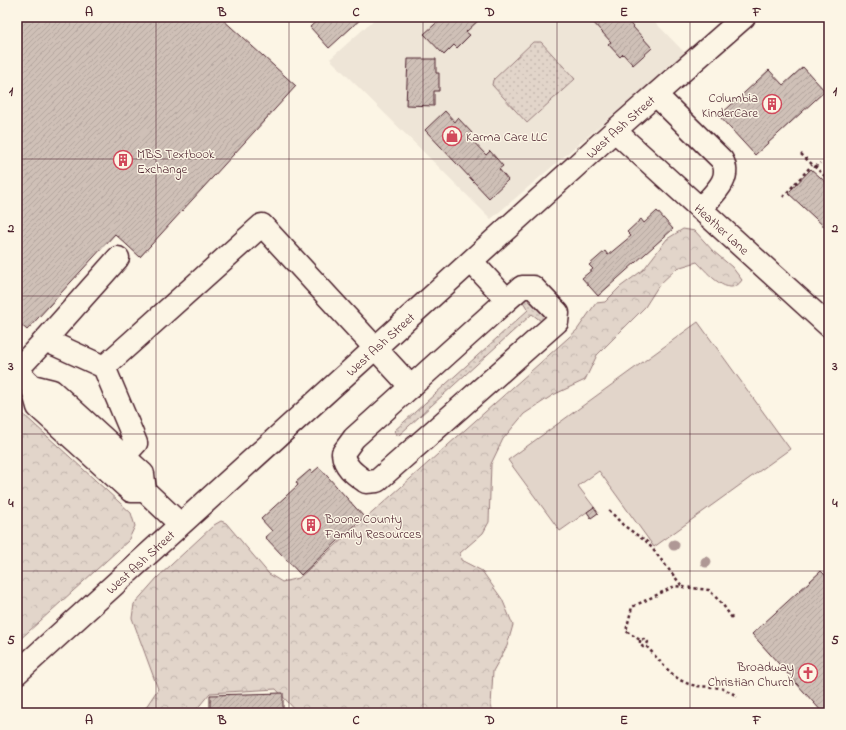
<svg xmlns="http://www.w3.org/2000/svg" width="846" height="730" font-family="'Indie Flower',sans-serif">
	<defs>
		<pattern id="grass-dots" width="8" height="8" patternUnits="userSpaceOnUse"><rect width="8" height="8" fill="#e2d5ca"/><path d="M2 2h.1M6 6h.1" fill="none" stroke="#c3b6ae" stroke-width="1.8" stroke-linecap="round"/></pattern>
		<pattern id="forest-crowns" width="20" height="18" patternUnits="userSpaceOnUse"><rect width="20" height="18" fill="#e2d5ca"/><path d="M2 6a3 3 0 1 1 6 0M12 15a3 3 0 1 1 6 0" fill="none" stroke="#c3b6ae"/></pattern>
		<pattern id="building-hatch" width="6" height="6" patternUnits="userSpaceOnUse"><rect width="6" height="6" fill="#cfc0b7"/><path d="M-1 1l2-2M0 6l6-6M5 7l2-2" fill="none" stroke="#b3a59e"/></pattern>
	</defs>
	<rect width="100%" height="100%" fill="#fcf5e5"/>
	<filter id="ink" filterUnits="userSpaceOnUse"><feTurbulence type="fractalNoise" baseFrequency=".025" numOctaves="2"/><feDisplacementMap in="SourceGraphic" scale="8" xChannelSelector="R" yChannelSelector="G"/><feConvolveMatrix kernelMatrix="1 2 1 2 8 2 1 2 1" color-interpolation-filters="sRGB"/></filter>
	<g filter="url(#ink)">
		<!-- built -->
		<path fill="#eee5d7" d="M377 17H650L685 53 491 219 330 59Z"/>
		<!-- grass -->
		<g fill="url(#grass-dots)" stroke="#967a7a">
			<path d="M533 42H541L575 79 527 123 492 85 493 80Z"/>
			<path d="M530 297 546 318 541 321 532 314 398 436 394 431 528 310 522 300Z"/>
		</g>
		<!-- forest -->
		<g fill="url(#forest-crowns)" stroke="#967a7a">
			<path d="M683 229 695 231 713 251 732 267 742 280C729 300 707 272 697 262L677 268 659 285 645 307 597 355 585 380 553 395 524 414 503 439 491 464 489 522 483 533 460 553 461 560 482 571 502 599 513 625 507 646 493 671 491 706 494 713H298L276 689 210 693 195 711 187 713H142L158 689 132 618 134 604 157 578 214 525 221 521 226 523 269 574 282 582 299 578 577 330 596 303 605 302 620 287 643 270 667 239Z"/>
			<path d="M17 411 22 413 131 513 135 526 128 541 17 642Z"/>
		</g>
		<!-- garden -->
		<path fill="#e2d5ca" stroke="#967a7a" d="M698 322 790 449 654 547 599 471 578 486 594 507 560 531 508 460Z"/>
		<!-- building -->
		<g fill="url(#building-hatch)" stroke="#4a1f2b">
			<path d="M17 17H220L296 86 140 257 115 234 27 330 17 321Z"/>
			<path d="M321 17H363L329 48 310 27Z"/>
			<path d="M443 17H482L466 32 470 35 457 48 454 45 444 55 424 34Z"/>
			<path d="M584 17H624L652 48 633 65 623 54 620 57 608 44 611 42 592 21 590 23Z"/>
			<path d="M408 59H436V73H439V91H434V106L406 105Z"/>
			<path d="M803 67 825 91 755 155 719 116 769 70 783 85Z"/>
			<path d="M445 111 455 122 458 118 472 133 468 136 486 155 490 151 503 166 499 169 508 180 489 198 425 130Z"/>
			<path d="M811 169 829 185V231L788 193Z"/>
			<path d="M657 211 673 229 598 296 582 278 593 269 589 265 605 251 608 255 631 236 627 232 641 219 644 223Z"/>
			<path d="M319 467 364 517 301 575 265 537 272 531 261 519 298 485 296 482 310 470 312 473Z"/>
			<path d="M594 507 598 513 591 518 587 512Z"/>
			<path d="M821 571 829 579V713H823L752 634Z"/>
			<path d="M283 693V713H210V695Z"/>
		</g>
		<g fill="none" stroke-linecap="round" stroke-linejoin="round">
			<!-- minor casing -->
			<g stroke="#4a1f2b" stroke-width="25">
				<g id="minor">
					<path d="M656 95 722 160C733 179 713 194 701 208"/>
					<path id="s1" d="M615 131 829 326"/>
					<path d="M472 262 507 300 354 438 343 453C344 467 355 474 366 482L377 481 557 322 558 313 533 287H522L507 300"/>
					<path d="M45 340 118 258"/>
					<path d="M104 367 262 225 411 387"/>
					<path d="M17 370 45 340 104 367 136 443 124 456"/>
					<path d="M24 378 32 386 52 391 143 474 145 491"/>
					<path d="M32 386 38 407 131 491H145L180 524"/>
					<path id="s2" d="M17 673 621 125 744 17"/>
				</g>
			</g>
			<!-- path -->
			<g stroke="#4a1f2b" stroke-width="2.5" stroke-dasharray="3 3" stroke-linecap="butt">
				<path d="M801 154 829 180"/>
				<path d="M815 167 820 163"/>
				<path d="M783 197 812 165"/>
				<path d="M609 510 623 525 647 542 682 586"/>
				<path d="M732 618 723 605 709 590 675 586 632 607 626 631 640 640 644 639 648 642 646 646C657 657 668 673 682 681 701 692 718 680 737 697"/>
				<path d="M640 640V644L643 647 646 646"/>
			</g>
			<!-- minor -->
			<use href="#minor" stroke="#fcf5e5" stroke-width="22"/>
		</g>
		<!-- trees -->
		<g fill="#af9895">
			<circle cx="674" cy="545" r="5.5"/>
			<circle cx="706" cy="562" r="5.5"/>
		</g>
	</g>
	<!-- grid -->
	<path fill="none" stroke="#4a1f2b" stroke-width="1" stroke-opacity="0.55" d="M156 17V713M289 17V713M423 17V713M557 17V713M690 17V713M17 159H829M17 296H829M17 434H829M17 571H829"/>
	<!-- icons -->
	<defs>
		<g id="building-ring" transform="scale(1)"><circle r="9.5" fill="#fcf5e5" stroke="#d1495b" stroke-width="1.5"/><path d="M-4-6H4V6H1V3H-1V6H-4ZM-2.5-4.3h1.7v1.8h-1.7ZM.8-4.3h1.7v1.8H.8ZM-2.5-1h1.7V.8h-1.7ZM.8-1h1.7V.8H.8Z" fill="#d1495b"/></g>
		<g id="shop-ring" transform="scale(1)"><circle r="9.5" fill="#fcf5e5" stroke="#d1495b" stroke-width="1.5"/><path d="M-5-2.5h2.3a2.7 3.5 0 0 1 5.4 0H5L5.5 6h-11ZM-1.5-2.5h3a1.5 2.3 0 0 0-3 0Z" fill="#d1495b"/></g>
		<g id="church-ring" transform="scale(1)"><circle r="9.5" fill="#fcf5e5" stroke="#d1495b" stroke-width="1.5"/><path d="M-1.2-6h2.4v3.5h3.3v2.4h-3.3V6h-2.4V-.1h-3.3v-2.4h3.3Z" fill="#d1495b"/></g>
	</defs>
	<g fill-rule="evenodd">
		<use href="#building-ring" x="772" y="104"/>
		<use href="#shop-ring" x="452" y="136"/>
		<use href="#building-ring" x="123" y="160"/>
		<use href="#building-ring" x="311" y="525"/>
		<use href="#church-ring" x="808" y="673"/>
	</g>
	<g text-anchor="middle" stroke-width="3" stroke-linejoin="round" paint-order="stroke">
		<!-- poi labels -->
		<g font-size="13" fill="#4a1f2b" stroke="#fcf5e5" text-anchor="start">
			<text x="758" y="102" text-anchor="end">Columbia<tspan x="758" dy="15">KinderCare</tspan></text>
			<text x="466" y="141">Karma Care LLC</text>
			<text x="137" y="158">MBS Textbook<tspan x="137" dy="15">Exchange</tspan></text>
			<text x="325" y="523">Boone County<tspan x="325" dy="15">Family Resources</tspan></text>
			<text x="794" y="671" text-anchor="end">Broadway<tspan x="794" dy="15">Christian Church</tspan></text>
		</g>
		<!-- street labels -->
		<g font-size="13" fill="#4a1f2b" stroke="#fcf5e5">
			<text dy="5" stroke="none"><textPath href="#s2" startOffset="814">West Ash Street</textPath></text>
			<text dy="5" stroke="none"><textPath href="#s1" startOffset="145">Heather Lane</textPath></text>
			<text dy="5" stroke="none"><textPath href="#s2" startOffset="490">West Ash Street</textPath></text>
			<text dy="5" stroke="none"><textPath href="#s2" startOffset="166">West Ash Street</textPath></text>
		</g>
	</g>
	<!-- margin -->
	<rect width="846" height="730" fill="none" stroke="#fcf5e5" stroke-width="44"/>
	<rect x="22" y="22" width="802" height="686" fill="none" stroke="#4a1f2b" stroke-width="1.5"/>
	<g font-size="13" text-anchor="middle" font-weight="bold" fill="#4a1f2b">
		<text x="89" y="16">A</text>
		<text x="222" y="16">B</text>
		<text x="356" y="16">C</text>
		<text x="490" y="16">D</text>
		<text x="624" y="16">E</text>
		<text x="757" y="16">F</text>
		<text x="11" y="95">1</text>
		<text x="835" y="95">1</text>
		<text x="11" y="232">2</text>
		<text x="835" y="232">2</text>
		<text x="11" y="370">3</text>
		<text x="835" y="370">3</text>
		<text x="11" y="507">4</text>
		<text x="835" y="507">4</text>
		<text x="11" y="644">5</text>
		<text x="835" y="644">5</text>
		<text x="89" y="724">A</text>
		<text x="222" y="724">B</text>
		<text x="356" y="724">C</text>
		<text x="490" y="724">D</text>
		<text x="624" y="724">E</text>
		<text x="757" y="724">F</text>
	</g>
</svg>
